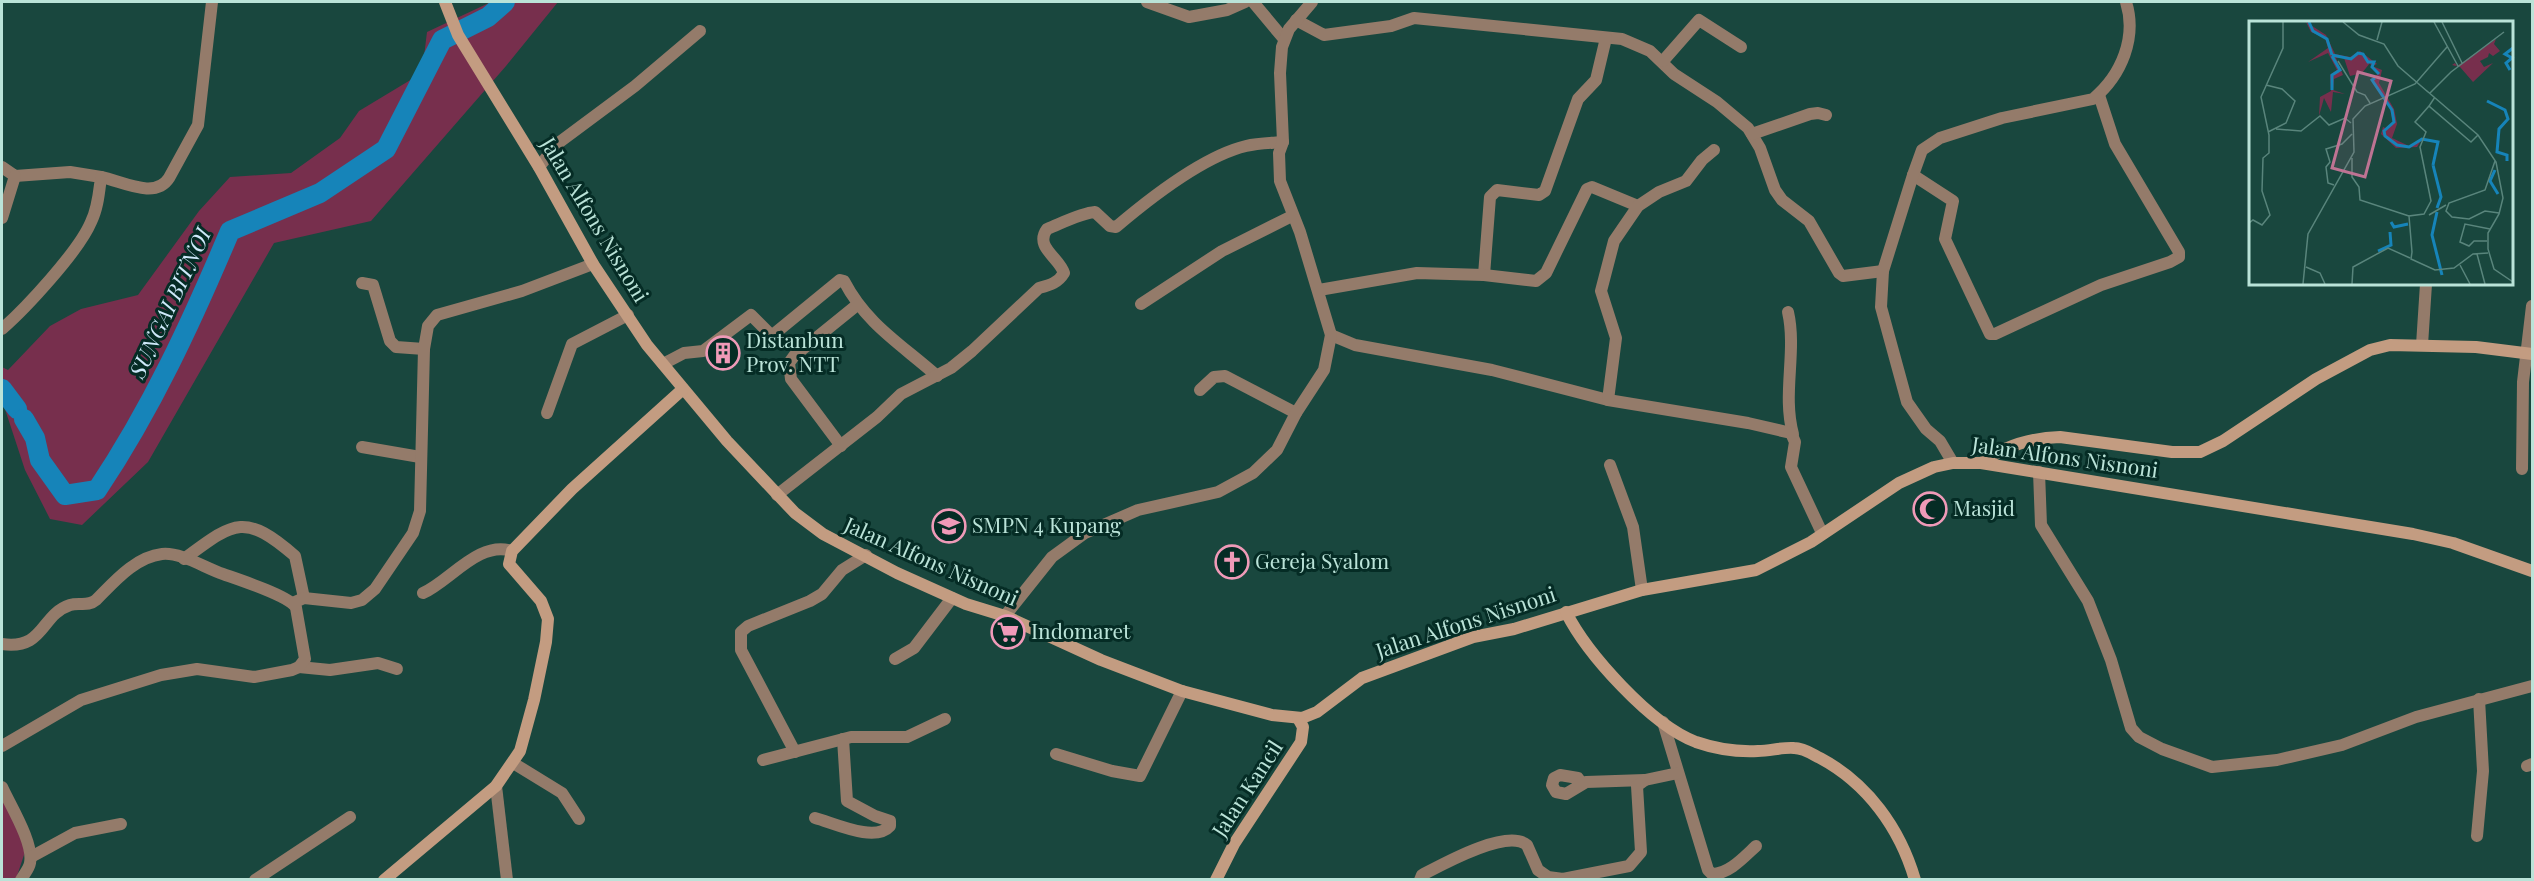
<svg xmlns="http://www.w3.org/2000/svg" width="2534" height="881" font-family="'Playfair Display',serif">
	<rect width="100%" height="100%" fill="#19473e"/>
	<!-- green -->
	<g fill="#772f4d">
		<path d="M491 2H558L506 66 371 221 274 243 148 462 82 525 50 519 25 470 2 400V367L8 370 50 326 81 309 138 295 199 211 230 177 291 173 340 138 359 111 422 73 427 32Z"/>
		<path d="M2 789 28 843 16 879H2Z"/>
	</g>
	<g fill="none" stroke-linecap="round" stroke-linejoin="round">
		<!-- river -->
		<g stroke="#1684b9" stroke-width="20">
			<path d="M2 389 17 409"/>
			<path d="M24 419 35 438 40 460 65 495 97 490C152 408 192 321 230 231L320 193 386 149 442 40 488 17 505 2"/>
		</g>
		<!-- street -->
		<g stroke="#947b6a" stroke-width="12">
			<path d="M1147 2 1189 17 1227 10 1245 2"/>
			<path d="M1253 2 1284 39"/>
			<path d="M1296 20 1324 35 1391 26 1414 18 1622 39 1650 51 1674 74 1717 102 1748 128 1760 148 1775 190 1782 200 1809 221 1839 273 1843 276 1883 271"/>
			<path d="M1663 61 1699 20 1741 47"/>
			<path d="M1752 134 1810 114 1818 113 1826 115"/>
			<path d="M2 167 15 176 70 172 101 177C99 192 98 208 91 222 79 251 25 309 2 329"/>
			<path d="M539 167 557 144 635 86 700 31"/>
			<path d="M1913 175 1953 201 1945 239 1990 334H1995L2101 285 2170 262 2179 257V252L2115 144 2099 95"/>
			<path d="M101 177C122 181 155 200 169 178L198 125 212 2"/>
			<path d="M2 218 15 176"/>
			<path d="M1484 275 1490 197 1497 190 1539 195 1545 191 1578 99 1596 80 1606 38"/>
			<path d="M362 283 373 285 390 341 396 347 424 349"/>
			<path d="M1319 290 1417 273 1484 275 1536 281 1546 273 1587 189 1592 187 1638 206"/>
			<path d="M1141 304 1222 251 1292 216"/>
			<path d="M1788 312C1797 352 1782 394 1793 434"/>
			<path d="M1331 335 1355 345 1492 370 1608 400 1748 423 1791 433 1795 442 1791 467 1822 533"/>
			<path d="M2422 345 2426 284"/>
			<path d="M663 364 684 353 703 351 751 315 769 333 774 334 840 280 844 281C867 325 901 344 937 376"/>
			<path d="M1200 390 1214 377 1225 376 1296 413"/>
			<path d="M1608 400 1616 338 1601 291 1614 241 1638 206 1659 192 1686 181 1702 160 1714 150"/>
			<path d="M547 413 572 344 628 315"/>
			<path d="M841 446 791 379 789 363 794 356 857 305"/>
			<path d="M362 447 420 457"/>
			<path d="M1953 463 1940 441 1926 429 1907 402 1881 307 1883 271 1913 175 1922 150 1940 138 2002 118 2093 99C2122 75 2137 37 2126 2"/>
			<path d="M1610 465 1633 527 1642 590"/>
			<path d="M2522 469 2523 382 2532 306"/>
			<path d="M2039 472 2041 525 2088 601 2111 660 2131 728 2139 737 2162 749 2212 767 2277 760 2342 745 2416 717 2532 686"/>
			<path d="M777 495 877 417 901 394 951 368 972 351 1039 288C1050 285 1058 283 1064 273 1059 257 1034 247 1047 229 1062 223 1081 213 1095 212L1110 226 1116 227C1149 199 1204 156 1246 146 1258 143 1271 143 1283 142"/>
			<path d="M184 559C234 522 244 512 295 556L304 598"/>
			<path d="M423 593C450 581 479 540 512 551"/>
			<path d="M1005 616 1052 557 1085 533 1138 510 1218 492 1253 473 1277 450 1296 413 1324 370 1331 335 1300 232 1280 181 1279 153 1283 142 1280 73 1282 47 1289 29 1312 2"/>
			<path d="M2 644C45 650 40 615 70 605 79 602 88 607 96 600 114 582 135 557 162 554 181 552 205 568 223 574 240 580 283 594 294 605"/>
			<path d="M895 659 914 648 952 598"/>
			<path d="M299 667 330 670 378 663 397 669"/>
			<path d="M1663 722 1708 870 1712 874C1729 874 1744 857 1756 846"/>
			<path d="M2 746 81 700 161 675 197 669 254 677 292 670 299 667 305 659 295 602 304 598 351 603 362 600 375 589 413 533 420 511 424 349 428 326 437 315 522 291 593 264"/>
			<path d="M795 752 741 650V632L748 626 810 601 822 594 842 570 866 555"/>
			<path d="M1056 754 1112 771 1140 776 1182 691"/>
			<path d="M763 760 851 737H907L945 719"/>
			<path d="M513 763 562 793 579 819"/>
			<path d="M2527 766 2532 764"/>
			<path d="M1582 784 1578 778 1560 775 1554 778 1552 785 1556 792 1566 794 1586 782 1645 780"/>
			<path d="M496 786 507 880"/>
			<path d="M2 787C10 805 34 843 30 863 29 869 24 874 21 880"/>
			<path d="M815 818C834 823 875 843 890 826V821L875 816 847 801 843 739"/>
			<path d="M2477 836 2483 771 2479 699"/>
			<path d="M31 857 75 833 121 824"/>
			<path d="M255 880 350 817"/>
			<path d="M1420 880 1422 875C1443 864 1507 828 1527 845L1538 870 1548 877 1563 879 1629 866 1641 852 1637 786 1645 780 1678 773"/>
		</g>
		<!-- secondary -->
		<g stroke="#c39c81" stroke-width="12">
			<path d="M445 2 458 35 539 167 593 264 647 345 727 441 795 513 823 534 897 573 966 604 1005 616 1101 660 1182 691 1272 715 1302 718 1317 712 1362 678 1473 637 1514 629 1642 590 1756 570 1811 542 1899 483 1934 467 1953 463H1981L2413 534 2453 543 2532 571"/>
			<path d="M1982 463C2005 445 2031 438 2060 437L2172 452H2200L2223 441 2316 379 2370 350 2390 345 2476 347 2532 354"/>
			<path d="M1566 612C1587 654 1651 725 1696 742 1716 749 1737 752 1758 751 1770 751 1783 747 1794 748 1804 748 1812 754 1820 758 1867 783 1900 828 1915 880"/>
			<path d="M384 880 496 786 520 751 534 700 546 642 548 619 541 601 509 564 512 551 572 489 683 389"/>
			<path d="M1216 880 1234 844 1301 742 1303 727 1298 718"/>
		</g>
	</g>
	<!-- icons -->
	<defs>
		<g id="building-ring" transform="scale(1.725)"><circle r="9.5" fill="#052c25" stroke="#ef9ab8" stroke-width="1.5"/><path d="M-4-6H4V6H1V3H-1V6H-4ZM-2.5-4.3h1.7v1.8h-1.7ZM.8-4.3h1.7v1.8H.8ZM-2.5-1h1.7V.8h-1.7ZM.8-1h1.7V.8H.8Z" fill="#ef9ab8"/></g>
		<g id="mosque-ring" transform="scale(1.725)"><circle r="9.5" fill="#052c25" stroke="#ef9ab8" stroke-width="1.5"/><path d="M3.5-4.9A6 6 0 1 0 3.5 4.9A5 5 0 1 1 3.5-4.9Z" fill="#ef9ab8"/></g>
		<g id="school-ring" transform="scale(1.725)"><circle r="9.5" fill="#052c25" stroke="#ef9ab8" stroke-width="1.5"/><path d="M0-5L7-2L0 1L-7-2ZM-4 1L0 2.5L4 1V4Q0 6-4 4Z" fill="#ef9ab8"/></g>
		<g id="church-ring" transform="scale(1.725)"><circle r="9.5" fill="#052c25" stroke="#ef9ab8" stroke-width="1.5"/><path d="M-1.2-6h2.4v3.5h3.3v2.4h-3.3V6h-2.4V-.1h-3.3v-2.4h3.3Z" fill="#ef9ab8"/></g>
		<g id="supermarket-ring" transform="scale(1.725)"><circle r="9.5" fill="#052c25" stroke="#ef9ab8" stroke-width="1.5"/><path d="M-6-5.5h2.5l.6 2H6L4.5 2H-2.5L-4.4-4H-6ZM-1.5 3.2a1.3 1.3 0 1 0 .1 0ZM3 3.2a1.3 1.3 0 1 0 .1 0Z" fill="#ef9ab8"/></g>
	</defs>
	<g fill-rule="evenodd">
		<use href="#building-ring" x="723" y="353"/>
		<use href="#mosque-ring" x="1930" y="509"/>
		<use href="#school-ring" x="949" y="526"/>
		<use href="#church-ring" x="1232" y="562"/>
		<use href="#supermarket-ring" x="1008" y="632"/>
	</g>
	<g text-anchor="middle" stroke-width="6" stroke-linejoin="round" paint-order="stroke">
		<!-- street labels -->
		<g font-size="21" fill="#bae3d8" stroke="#052c25">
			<text transform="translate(594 220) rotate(59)" y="7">Jalan Alfons Nisnoni</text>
			<text transform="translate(2065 458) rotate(8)" y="7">Jalan Alfons Nisnoni</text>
			<text transform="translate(931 562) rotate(24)" y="7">Jalan Alfons Nisnoni</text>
			<text transform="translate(1466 623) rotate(-18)" y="7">Jalan Alfons Nisnoni</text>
			<text transform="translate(1248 789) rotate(-57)" y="7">Jalan Kancil</text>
		</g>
		<!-- poi labels -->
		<g font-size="21" fill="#bae3d8" stroke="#052c25" text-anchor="start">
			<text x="746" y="348">Distanbun<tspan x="746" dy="24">Prov. NTT</tspan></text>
			<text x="1953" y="516">Masjid</text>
			<text x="972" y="533">SMPN 4 Kupang</text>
			<text x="1255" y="569">Gereja Syalom</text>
			<text x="1031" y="639">Indomaret</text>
		</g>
		<!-- water labels -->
		<g font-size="22" font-style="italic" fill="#cfe9fa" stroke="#052c25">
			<text transform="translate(170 303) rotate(-65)" y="8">SUNGAI BITNOI</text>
		</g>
	</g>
	<!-- overview -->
	<g transform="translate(2249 21)">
		<rect width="264" height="264" fill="#19473e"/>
		<path d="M57 1 77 14 86 33 101 36 111 30 128 43 123 45 133 49 130 62 145 88 148 103 143 117 160 125 173 118 168 126 147 127 132 113 134 106 139 108 144 101 140 84 122 58 130 52 123 47 121 42 113 52 101 55 95 37H87L94 54 85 58 84 69 96 73 84 71 82 91 75 77 70 95 71 76 82 70 81 54 88 49 79 32 59 41 79 27 76 17 62 11ZM247 18 245 23 251 30 244 35 240 32 239 36 231 40 235 46 244 42 224 61 211 46 203 44 206 42 208 45Z" fill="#772f4d"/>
		<path fill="none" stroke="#1684b9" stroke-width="3" d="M60 1 64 10 78 18 83 34M83 34 102 38 109 32 114 33 119 41H125L123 46 130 53M83 35 91 49 83 54V69M261 49 257 42 263 37 256 33 264 27M126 57 123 59 143 89 145 101 135 110 136 115 148 124 160 126 173 118 189 121 184 144M238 80 256 89 259 98 250 108 248 131 258 134V140M184 144 192 176 188 187M246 149 241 160 249 173M188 191 183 214 193 254M142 201 145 206 159 203M129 230 142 224 141 211"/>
		<path fill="none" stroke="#59857c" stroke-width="1.5" d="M94 1 110 14 135 23 149 45 179 71M185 1 209 45M193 1 213 42M128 19 133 1M89 40 108 71 116 74 121 82M17 64 33 68 46 80 37 102 19 111M178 70 229 114 247 141 254 177 250 193 239 212V228L245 248 264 261M181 72 202 51 255 11M186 76 180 85 222 121 229 114M27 108 52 110 71 95 80 104 96 97 102 102M103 137V156L110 166 111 179 160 195M246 140 236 169 200 182 197 190 203 196 220 198 236 190 250 192M85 164 79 162 77 146 81 141 77 128 93 123 103 113M180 194 197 184M0 202 4 199 13 204 21 194 13 170 14 137 20 132V114L12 76 34 27V1M238 220H225L220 225 211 221 216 203 241 208M163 231 160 195 175 193 182 180 171 126 177 111 166 101 180 85M163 231 162 238 186 249 205 247 224 233 239 232M228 233 236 263M211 244 221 263M57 246 71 252 76 263M54 263 59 213 105 131 104 98 116 85 166 63 198 26M103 263 104 246 139 227 161 237"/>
		<path fill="#be7393" fill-opacity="0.15" stroke="#be7393" stroke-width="3" d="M109 51 142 60 116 156 83 147Z"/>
		<rect width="264" height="264" fill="none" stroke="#bae3d8" stroke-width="3"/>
	</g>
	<!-- border -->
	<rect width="2534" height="881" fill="none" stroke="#bae3d8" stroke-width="6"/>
</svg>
